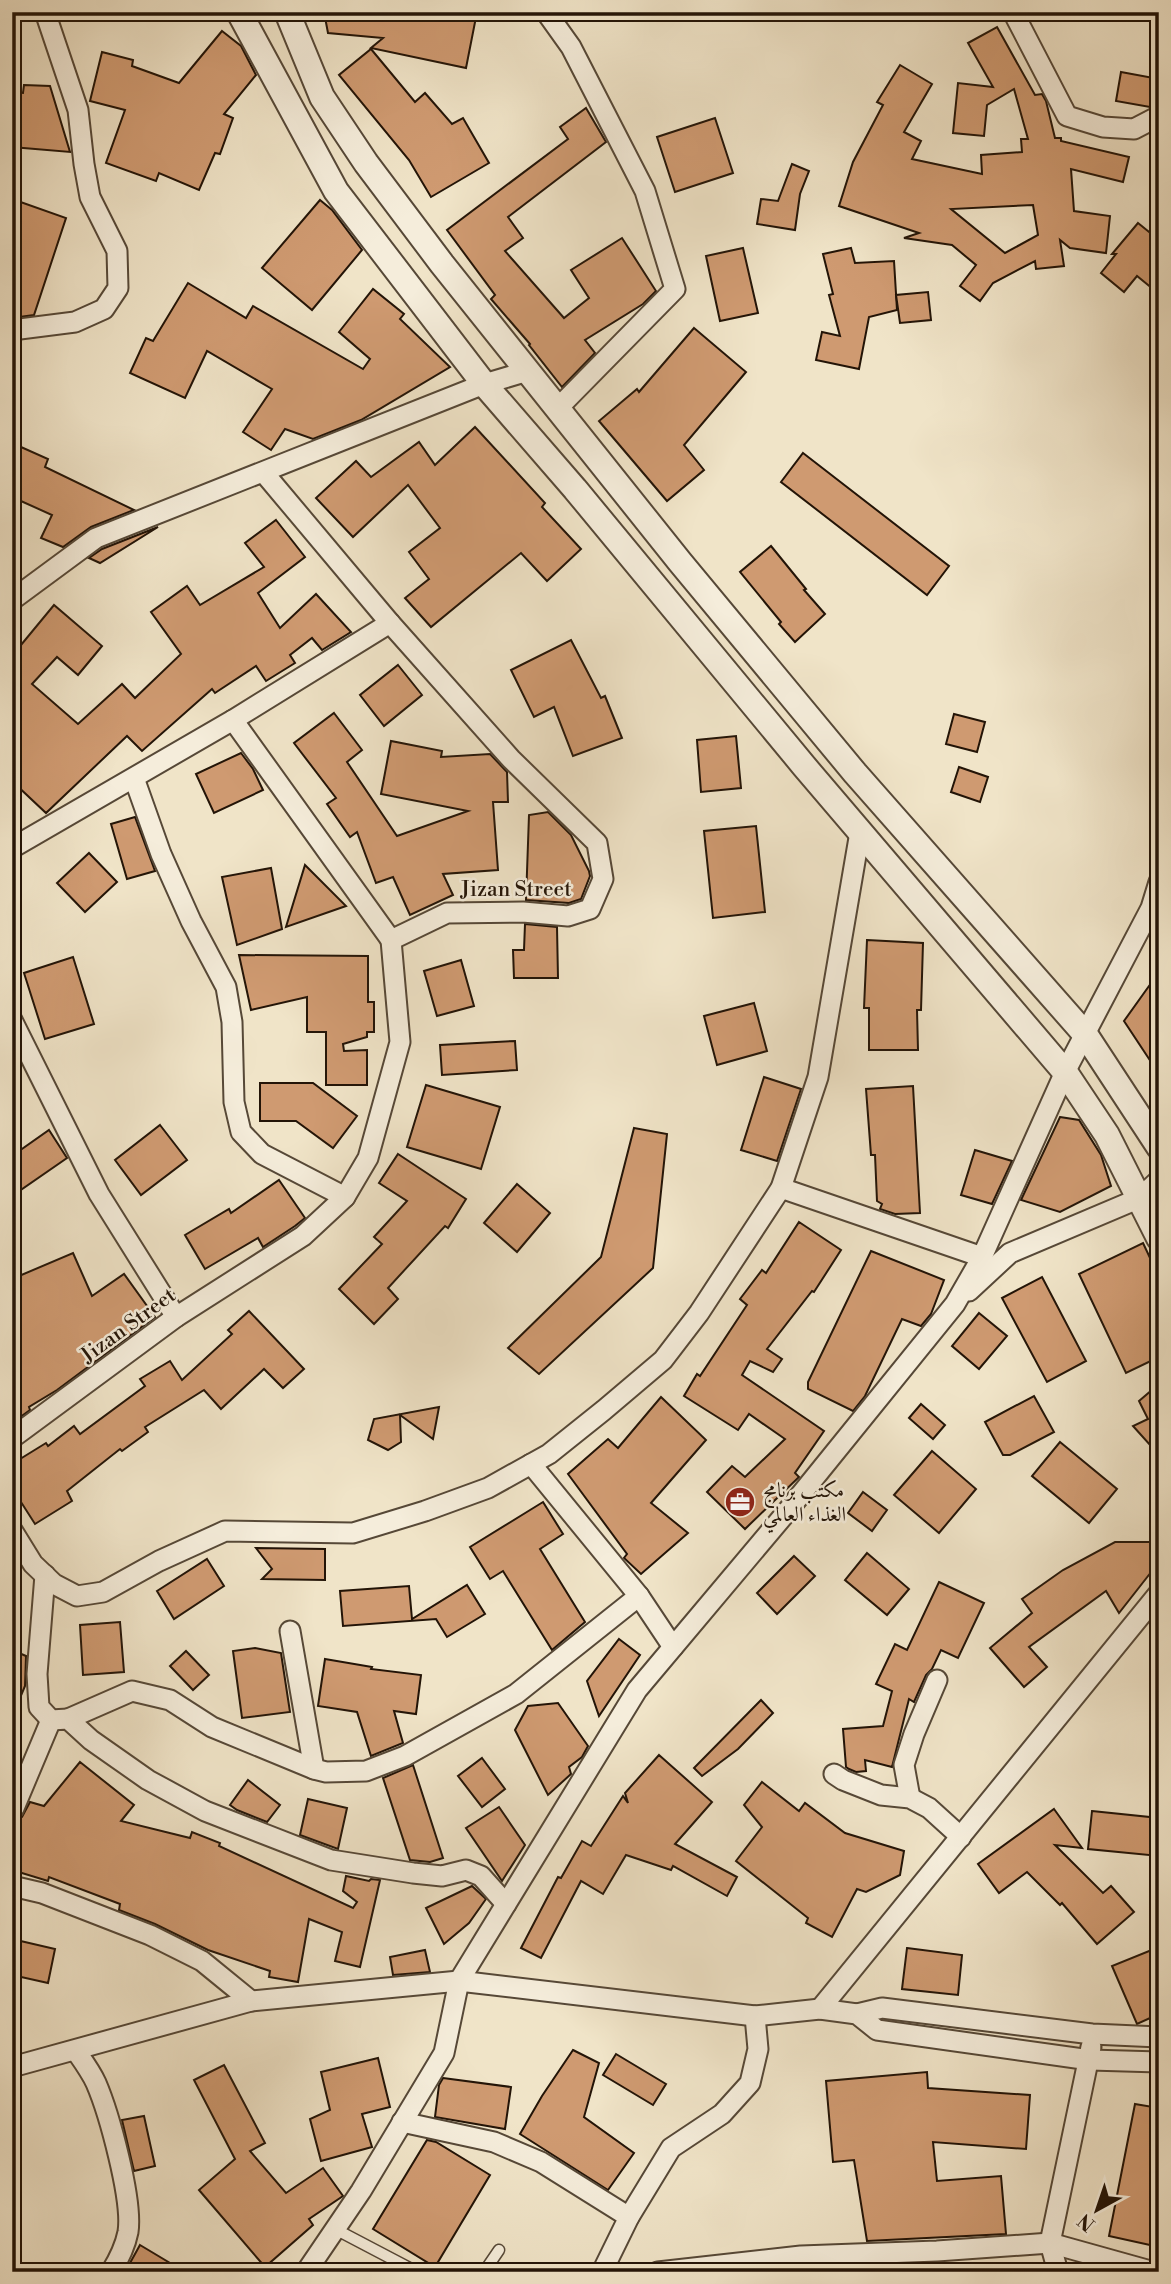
<svg xmlns="http://www.w3.org/2000/svg" width="1171" height="2284" font-family="'Libre Bodoni',Amiri,serif">
	<rect width="100%" height="100%" fill="#f0e4c8"/>
	<filter id="stains"><feTurbulence type="fractalNoise" baseFrequency=".00286" numOctaves="4"/><feColorMatrix values="0 0 0 0 .2 0 0 0 0 .09 0 0 0 0 .02 0 0 0 .5 -.17"/></filter>
	<radialGradient id="worn" r=".72"><stop offset=".6" stop-color="#630" stop-opacity="0"/><stop offset="1" stop-color="#630" stop-opacity=".3"/></radialGradient>
	<!-- building -->
	<g fill="#cf9a71" stroke="#231407" stroke-width="2" fill-rule="evenodd">
		<path d="M324 12H477L466 68 371 48 383 38 328 33Z"/>
		<path d="M997 27 1035 95 1042 94 1046 101 1055 138H1061V141L1129 157 1123 182 1071 169 1074 211 1110 216 1106 253 1070 248 1060 240 1064 266 1036 269 1035 261 993 283 980 301 960 286 976 265 952 245 904 238 919 233 839 206 853 162 883 105 877 102 900 65 932 84 904 132 921 141 912 159 982 174 981 155 1022 152 1021 139H1028L1014 89 987 105 984 136 953 133 958 83 993 87 968 43ZM1033 205 1038 235 1005 253 951 209Z"/>
		<path d="M222 31 241 46 256 75 224 114 233 118 220 154 215 153 199 190 159 173 156 181 106 163 125 110 90 101 102 52 133 60 132 66 179 83Z"/>
		<path d="M371 49 415 102 425 93 452 124 463 118 489 163 431 197 409 160 339 75Z"/>
		<path d="M1121 72 1159 79 1155 105 1150 107 1116 101Z"/>
		<path d="M24 85 50 86 70 152 12 147V92L23 93Z"/>
		<path d="M586 108 606 142 508 217 523 238 505 251 564 318 589 298 571 270 622 238 656 291 643 304 585 340 595 353 562 387 529 345 530 344 491 299 495 295 447 230 568 139 560 127Z"/>
		<path d="M715 118 733 173 675 192 657 137Z"/>
		<path d="M792 164 809 171 800 194 795 230 757 224 761 199 778 201Z"/>
		<path d="M12 199 66 218 34 315 12 318Z"/>
		<path d="M320 200 332 210 362 250 312 310 262 268Z"/>
		<path d="M1138 223 1159 240V294L1137 276 1124 292 1101 273 1116 254H1112Z"/>
		<path d="M743 248 758 313 720 321 706 256Z"/>
		<path d="M851 248 855 263 894 261 897 310 869 317 859 369 816 360 822 332 840 336 829 295 833 294 823 254Z"/>
		<path d="M188 283 246 318 253 306 363 369 370 359 339 332 373 289 404 314 400 319 450 367 361 420 313 439 285 429 271 450 243 432 272 389 207 351 185 398 130 373 146 338 153 341Z"/>
		<path d="M928 292 931 320 900 323 896 295Z"/>
		<path d="M694 328 746 372 684 445 704 470 667 501 599 421 637 389 639 392Z"/>
		<path d="M475 427 545 503 542 507 581 549 547 581 521 553 431 627 405 598 429 579 409 552 440 528 408 485 353 537 316 498 356 461 371 477 419 442 435 465Z"/>
		<path d="M12 443 48 459 45 467 134 510 91 527 63 547 41 538 52 515 12 497Z"/>
		<path d="M803 453 949 566 927 595 781 482Z"/>
		<path d="M276 520 305 557 258 593 280 628 316 594 351 632 322 650 312 638 290 655 295 663 266 681 256 666 215 693 212 689 142 751 127 736 46 813 12 781V637L21 645 54 605 102 646 78 675 57 657 32 684 78 724 122 684 135 698 181 654 151 612 187 586 200 605 264 567 245 543Z"/>
		<path d="M158 527 100 563 89 558 102 549Z"/>
		<path d="M771 546 806 589 804 590 825 614 795 642 779 624 781 622 740 572Z"/>
		<path d="M571 640 601 698 605 696 622 738 573 756 554 707 534 717 511 670Z"/>
		<path d="M398 665 422 695 384 726 360 695Z"/>
		<path d="M334 713 362 750 347 762 397 836 468 811 381 794 391 741 442 751 441 757 490 754 507 772 508 802H493L498 870 443 874 453 895 410 915 393 877 376 883 357 832 350 837 327 804 336 798 294 743Z"/>
		<path d="M954 714 985 722 977 752 946 744Z"/>
		<path d="M736 736 741 788 701 792 697 740Z"/>
		<path d="M241 753 253 769 263 790 214 813 196 774Z"/>
		<path d="M959 767 988 777 980 802 951 792Z"/>
		<path d="M548 812 571 835 589 871 590 876 581 899 569 903 526 900 529 815Z"/>
		<path d="M135 817 155 871 127 879 111 824Z"/>
		<path d="M756 826 765 912 713 918 704 831Z"/>
		<path d="M89 853 117 882 85 912 57 883Z"/>
		<path d="M305 865 346 906 286 927Z"/>
		<path d="M271 868 282 929 237 945 222 877Z"/>
		<path d="M525 924 557 927 558 978H514L513 950H524Z"/>
		<path d="M867 940 923 943 921 1010H917L918 1050H869V1008H864Z"/>
		<path d="M239 955 368 956V1002H374V1032H367V1037L343 1044 344 1051 367 1050V1085H326V1032H307V997L251 1010Z"/>
		<path d="M73 957 94 1024 45 1039 24 973Z"/>
		<path d="M461 960 474 1006 437 1016 424 971Z"/>
		<path d="M1159 972V1074L1124 1021Z"/>
		<path d="M754 1003 767 1051 717 1065 704 1016Z"/>
		<path d="M515 1041 517 1070 442 1075 440 1045Z"/>
		<path d="M764 1077 801 1089 777 1161 741 1150Z"/>
		<path d="M260 1083H313L357 1116 333 1148 296 1121H260Z"/>
		<path d="M426 1085 500 1107 481 1169 407 1147Z"/>
		<path d="M913 1086 920 1213 895 1214 880 1209 882 1204 877 1201 875 1155H871L866 1089Z"/>
		<path d="M1060 1117 1079 1120 1101 1155 1111 1186 1060 1212 1021 1200Z"/>
		<path d="M160 1125 187 1160 141 1195 115 1160Z"/>
		<path d="M634 1128 667 1134 653 1268 539 1374 508 1348 601 1257Z"/>
		<path d="M49 1130 67 1158 12 1196V1156Z"/>
		<path d="M975 1150 1012 1161 992 1204 961 1195Z"/>
		<path d="M398 1154 466 1199 448 1228 445 1226 388 1288 398 1299 374 1324 339 1289 382 1244 374 1237 407 1201 379 1183Z"/>
		<path d="M279 1180 305 1218 295 1226 263 1247 258 1238 205 1269 185 1235 229 1209 231 1213Z"/>
		<path d="M517 1184 550 1213 517 1252 484 1223Z"/>
		<path d="M799 1222 841 1250 814 1292 812 1291 767 1349 782 1359 773 1372 750 1361 742 1375 824 1431 795 1473 799 1477 745 1529 707 1492 732 1466 745 1477 785 1439 749 1414 738 1430 684 1396 697 1374 700 1376 747 1305 740 1299 762 1270 766 1273Z"/>
		<path d="M1143 1243 1159 1277V1357L1126 1373 1079 1274Z"/>
		<path d="M871 1251 944 1280 931 1314 921 1326 902 1319 865 1396 853 1411 808 1389V1382Z"/>
		<path d="M73 1253 92 1296 124 1274 155 1317 57 1390 29 1407 30 1410 12 1423V1279Z"/>
		<path d="M1042 1277 1086 1361 1047 1382 1002 1298Z"/>
		<path d="M249 1311 304 1369 283 1388 264 1369 221 1409 204 1390 145 1427 148 1432 122 1451 120 1449 67 1491 72 1501 35 1524 12 1488V1464L46 1443 48 1446 74 1426 80 1434 145 1386 140 1379 170 1361 182 1380 232 1334 228 1330Z"/>
		<path d="M979 1313 1007 1336 979 1369 952 1346Z"/>
		<path d="M1159 1384V1455L1133 1426 1148 1419 1139 1401Z"/>
		<path d="M1034 1396 1054 1432 1010 1455H1003L985 1422Z"/>
		<path d="M661 1397 706 1440 651 1503 688 1533 641 1574 624 1558 627 1554 568 1474 608 1439 618 1448Z"/>
		<path d="M921 1404 945 1425 933 1439 909 1418Z"/>
		<path d="M439 1407 433 1439 400 1415 401 1442 388 1450 368 1440 374 1419Z"/>
		<path d="M1060 1442 1117 1489 1089 1523 1032 1476Z"/>
		<path d="M932 1451 976 1489 939 1533 894 1495Z"/>
		<path d="M863 1492 887 1510 872 1531 848 1513Z"/>
		<path d="M543 1502 563 1534 540 1549 585 1622 552 1650 503 1571 490 1579 470 1547Z"/>
		<path d="M1115 1542H1152L1159 1548V1562L1119 1613 1106 1591 1029 1647 1047 1667 1024 1687 990 1648 1032 1613 1022 1599 1063 1570Z"/>
		<path d="M256 1548 325 1549V1580L262 1579 272 1569Z"/>
		<path d="M867 1553 909 1589 887 1615 845 1580Z"/>
		<path d="M794 1556 815 1576 777 1614 757 1593Z"/>
		<path d="M207 1559 224 1586 174 1619 157 1591Z"/>
		<path d="M939 1582 984 1603 958 1658 941 1650 932 1669 926 1675 914 1702 909 1699 892 1767 865 1760 866 1771 856 1772 849 1769 846 1767 843 1729 883 1726 892 1691 876 1684 895 1644 907 1650Z"/>
		<path d="M467 1585 485 1614 447 1637 436 1619 343 1626 340 1591 409 1586 412 1619Z"/>
		<path d="M120 1622 124 1672 83 1675 80 1625Z"/>
		<path d="M619 1639 640 1655 599 1716 587 1681Z"/>
		<path d="M255 1648 281 1653 290 1712 242 1718 233 1651Z"/>
		<path d="M12 1650 26 1656 25 1686 12 1717Z"/>
		<path d="M186 1651 209 1675 193 1690 170 1666Z"/>
		<path d="M325 1659 372 1667 371 1669 421 1675 416 1714 394 1711 403 1743 371 1756 357 1712 318 1706Z"/>
		<path d="M761 1700 773 1713 738 1749 702 1776 694 1768Z"/>
		<path d="M558 1703 588 1746 582 1757 569 1767 571 1774 548 1795 515 1730 528 1706Z"/>
		<path d="M659 1755 712 1802 675 1844 737 1877 727 1896 673 1866 671 1870 626 1855 603 1894 581 1881 541 1958 521 1948 558 1877 561 1878 582 1841 591 1846 623 1796 628 1803 625 1793Z"/>
		<path d="M482 1758 505 1789 482 1807 458 1776Z"/>
		<path d="M80 1762 134 1805 121 1821 190 1838 192 1832 220 1843 219 1846 353 1908 357 1902 343 1891 346 1876 369 1881 371 1879 380 1880 360 1967 335 1961 342 1932 309 1919 298 1982 269 1977 270 1971 208 1950 155 1924 119 1910 120 1904 49 1877 48 1881 12 1870V1820L22 1817 30 1802 44 1806Z"/>
		<path d="M413 1765 443 1858 430 1862 410 1860 383 1778Z"/>
		<path d="M248 1780 280 1805 267 1822 237 1810 230 1805Z"/>
		<path d="M762 1782 799 1811 805 1803 845 1833 904 1851 900 1875 866 1892 857 1889 832 1937 806 1923 808 1918 736 1861 762 1827 744 1805Z"/>
		<path d="M308 1799 347 1808 338 1849 300 1835Z"/>
		<path d="M499 1807 525 1845 502 1881 466 1828Z"/>
		<path d="M1054 1809 1082 1848 1055 1845 1103 1893 1111 1886 1134 1912 1097 1944 1062 1903 1060 1905 1027 1872 999 1893 978 1864Z"/>
		<path d="M1092 1811 1159 1818V1856L1088 1849Z"/>
		<path d="M472 1886 486 1899 469 1923 444 1944 426 1908Z"/>
		<path d="M12 1939 55 1949 48 1983 12 1975Z"/>
		<path d="M1159 1947V2014L1137 2024 1112 1966Z"/>
		<path d="M907 1948 962 1955 958 1995 902 1989Z"/>
		<path d="M425 1950 430 1972 393 1975 390 1957Z"/>
		<path d="M573 2050 599 2063 584 2117 634 2153 608 2190 520 2134 542 2096Z"/>
		<path d="M616 2054 666 2084 653 2105 603 2075Z"/>
		<path d="M378 2058 390 2107 362 2114 372 2147 321 2161 310 2119 330 2110 321 2072Z"/>
		<path d="M224 2065 265 2143 250 2151 286 2193 323 2168 343 2196 309 2219 313 2225 265 2267 199 2190 235 2159 194 2080Z"/>
		<path d="M927 2072 928 2088 1030 2095 1026 2149 933 2142 937 2181 1001 2176 1006 2234 867 2241 854 2160 833 2162 826 2081Z"/>
		<path d="M443 2078 511 2087 505 2129 435 2117 439 2085Z"/>
		<path d="M1135 2104 1159 2108V2247L1109 2236Z"/>
		<path d="M144 2116 155 2166 134 2171 122 2120Z"/>
		<path d="M427 2140 436 2142 490 2175 435 2267 373 2229Z"/>
		<path d="M140 2245 185 2272H125Z"/>
	</g>
	<g fill="none" stroke-linecap="round" stroke-linejoin="round">
		<!-- service casing -->
		<g stroke="#564837" stroke-width="13">
			<g id="service">
				<path d="M335 2229 417 2272"/>
				<path d="M484 2272 499 2250"/>
			</g>
		</g>
		<!-- minor casing -->
		<g stroke="#564837" stroke-width="23">
			<g id="minor">
				<path d="M546 12 571 47 645 191 675 289 558 408"/>
				<path d="M1013 12 1067 116 1103 127 1134 129 1159 116"/>
				<path d="M12 330 75 322 104 309 118 288 117 251 90 197 84 164 78 110 45 12"/>
				<path d="M12 600 96 538 484 384 528 371"/>
				<path d="M233 720 391 940"/>
				<path d="M134 778 161 854 191 921 226 987 232 1022 234 1102 241 1132 262 1154 345 1197"/>
				<path d="M12 848 233 720 390 623"/>
				<path d="M12 1020 99 1194 176 1317"/>
				<path d="M781 1188 982 1257"/>
				<path d="M969 1291 1010 1253 1140 1198 1159 1180"/>
				<path d="M12 1438 176 1317 303 1236 345 1197 368 1158 400 1042 391 940 447 913 523 912 568 916 590 909 603 879 597 843 511 759 390 623 264 473"/>
				<path d="M531 1464 639 1596 673 1647"/>
				<path d="M12 1530 33 1564 54 1584 77 1596 103 1592 159 1561 225 1531 353 1533 425 1511 488 1488 549 1454 604 1410 663 1360 699 1313 781 1188 818 1077 860 832"/>
				<path d="M45 1575 37 1674 39 1707 51 1720 68 1719 91 1740 148 1780 205 1811 331 1860 413 1873 442 1876 466 1870 481 1876 506 1904"/>
				<path d="M290 1631 314 1769"/>
				<path d="M68 1719 132 1691 170 1700 212 1727 314 1769 326 1772 366 1771 405 1756 516 1694 639 1596"/>
				<path d="M834 1774 843 1780 881 1795 910 1798 929 1808 961 1837"/>
				<path d="M910 1798 904 1765 914 1734 937 1680"/>
				<path d="M14 1808 51 1720"/>
				<path d="M12 1886 42 1893 150 1935 202 1961 251 2001"/>
				<path d="M820 2009 1159 1593"/>
				<path d="M857 2014 882 2008 1092 2034 1159 2037"/>
				<path d="M76 2051C83 2061 91 2072 96 2083 109 2113 133 2200 128 2232 125 2247 119 2259 111 2272"/>
				<path d="M12 2067 251 2001 459 1981 755 2016 820 2009 857 2014 877 2030 1090 2060 1159 2062"/>
				<path d="M402 2122 494 2142 541 2162 629 2217"/>
				<path d="M306 2272 361 2191 444 2053 459 1981 637 1690 785 1514 955 1304 982 1257 1065 1072 1151 908 1159 882"/>
				<path d="M602 2272 629 2217 671 2148 722 2114 750 2083 758 2049 755 2016"/>
				<path d="M658 2272 801 2256 937 2251 1050 2243 1154 2272"/>
				<path d="M1058 2272 1050 2243 1091 2047"/>
			</g>
		</g>
		<!-- tertiary casing -->
		<g stroke="#564837" stroke-width="28">
			<g id="tertiary">
				<path d="M239 12 336 191 484 384 575 489 804 766 1065 1072 1107 1135 1159 1238"/>
				<path d="M287 12 322 97 366 163 442 264 680 562 855 773 1085 1034 1159 1147"/>
			</g>
		</g>
		<!-- service -->
		<use href="#service" stroke="#f5eddb" stroke-width="10"/>
		<!-- minor -->
		<use href="#minor" stroke="#f5eddb" stroke-width="19"/>
		<!-- tertiary -->
		<use href="#tertiary" stroke="#f5eddb" stroke-width="24"/>
	</g>
	<!-- icons -->
	<defs>
		<g id="office-disc" transform="scale(1.575)"><circle r="9.5" fill="#8f2418" stroke="#f5eddb"/><path d="M-6-3h4V-5.5h4V-3h4V5H-6ZM-1-4.5V-3h2v-1.5ZM-6 0V1H6V0Z" fill="#fff"/></g>
	</defs>
	<g fill-rule="evenodd">
		<use href="#office-disc" x="740" y="1502"/>
	</g>
	<g text-anchor="middle" stroke-width="5" stroke-linejoin="round" paint-order="stroke">
		<!-- street labels -->
		<g font-size="21" fill="#231407" stroke="#f5eddb">
			<text x="516" y="896">Jizan Street</text>
			<text transform="translate(128 1325) rotate(-36)" y="7">Jizan Street</text>
		</g>
		<!-- poi labels -->
		<g font-size="21" fill="#231407" stroke="#f5eddb" text-anchor="start">
			<text x="763" y="1497">مكتب برنامج<tspan x="763" dy="24">الغذاء العالمي</tspan></text>
		</g>
	</g>
	<!-- margin -->
	<rect width="1171" height="2284" fill="none" stroke="#f0e4c8" stroke-width="42"/>
	<rect x="14" y="14" width="1143" height="2256" fill="none" stroke="#231407" stroke-width="3.5"/>
	<rect x="21" y="21" width="1129" height="2242" fill="none" stroke="#231407" stroke-width="2"/>
	<!-- north arrow -->
	<g transform="translate(1097 2210) rotate(220)" stroke="#f5eddb" stroke-width="5" paint-order="stroke">
	<path d="M0-5L12 26L0 18L-12 26Z" fill="#231407"/>
	<text y="-10" font-size="19" font-weight="bold" text-anchor="middle" fill="#231407">N</text>
	</g>
	<rect width="100%" height="100%" filter="url(#stains)"/>
	<rect width="100%" height="100%" fill="url(#worn)"/>
</svg>
